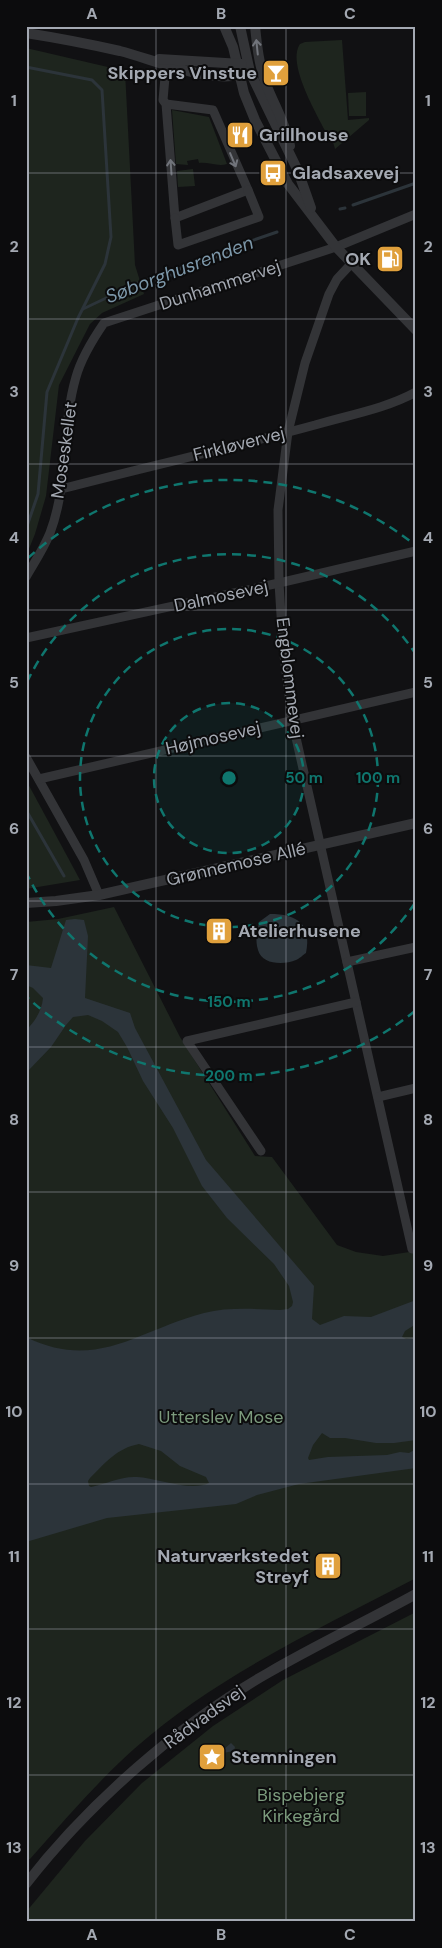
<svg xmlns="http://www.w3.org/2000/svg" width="442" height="1948" font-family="'DM Sans',sans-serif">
	<rect width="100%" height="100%" fill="#111113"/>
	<!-- green -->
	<g fill="#1e251e">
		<path d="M342 40 348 120 369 118V120L335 149 333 142 329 138C319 118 286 64 300 44L305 42Z"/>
		<path d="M26 48 125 71 135 265 144 294 102 313 90 324 59 385 46 496 35 534 26 556Z"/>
		<path d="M366 92V116H349L348 93Z"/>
		<path d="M172 110 209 117 227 164C218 167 209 162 199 163L198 159 187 161 188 165 176 164Z"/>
		<path d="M193 169 195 186 178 187 177 171Z"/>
		<path d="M26 780 80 880 26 889Z"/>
		<path d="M114 907 180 1037 255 1156 272 1157 337 1245 356 1252 383 1256 416 1251V1578C319 1629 216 1676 134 1749 96 1783 63 1822 30 1859L26 1860V922L58 919Z"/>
		<path d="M416 1612V1922H26V1912L85 1841 142 1783 213 1726 283 1680Z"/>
	</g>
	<!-- water -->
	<g fill="#2c343a" fill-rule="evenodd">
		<path d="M270 914C297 914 312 924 306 953 303 955 299 959 296 960 284 965 262 965 258 950 255 940 257 932 259 922Z"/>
		<path d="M75 919 84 920 88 936 85 998 130 1013 135 1028 206 1160 314 1286 312 1319 320 1325 344 1316 371 1317 416 1300V1324L405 1331 402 1337 406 1339 416 1338V1440L394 1443H376L345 1438H330L322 1433 313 1445 308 1458 309 1460 328 1457 387 1455 400 1452 409 1453 416 1449V1468L299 1484 257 1495 236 1504 107 1518 26 1542V1337C97 1372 138 1330 204 1313 228 1307 255 1309 280 1310L288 1309 292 1306 293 1302 289 1286 274 1264 227 1218 202 1186 173 1128 143 1081 127 1047 118 1032 102 1021 88 1015 73 1017 66 1025 51 1047 26 1073V1030C35 1022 42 1010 43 998L33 988 26 985V965L51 968 66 920ZM139 1444 161 1451 180 1466 206 1477 209 1483C190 1492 157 1478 137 1477 121 1476 106 1484 91 1487L89 1486 88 1481 90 1478C105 1463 117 1448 139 1444Z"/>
		<path d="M231 1743 235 1747 234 1751 223 1753 213 1763 207 1760 209 1752 223 1750Z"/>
	</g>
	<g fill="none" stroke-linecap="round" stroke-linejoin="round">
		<!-- stream -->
		<g stroke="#2c343a" stroke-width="3">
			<path d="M26 67 92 80 102 90 111 237 105 264 78 318 47 392 38 494 26 529"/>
			<path d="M353 205 416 183"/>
			<path d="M340 209 345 208"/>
			<path d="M83 309 142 281 160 276 172 275 185 265 202 263 238 248 245 243 277 232"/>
			<path d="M26 810 64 876"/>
		</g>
		<!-- minor -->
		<g stroke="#333437" stroke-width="9">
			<path d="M166 104 213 110 248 190 175 218 166 104 163 100 166 66"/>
			<path d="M175 218 178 245 259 217 248 190"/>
			<path d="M351 264 337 279 329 294 305 363 288 432 278 510 279 583 283 647 292 720 412 1249 416 1248"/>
			<path d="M61 489C145 467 231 448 315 425 348 415 385 409 416 392"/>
			<path d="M26 577C34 563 44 548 50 533 69 483 61 428 76 377 81 359 93 339 104 323L336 247 416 214"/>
			<path d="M26 638 279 583 416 551"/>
			<path d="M26 757 84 860 99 895"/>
			<path d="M39 779 416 692"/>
			<path d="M347 962 416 947"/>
			<path d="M378 1097 416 1088"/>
			<path d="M261 1151 187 1041 356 1002"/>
		</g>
		<!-- tertiary -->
		<g stroke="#333437" stroke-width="10">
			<path d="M224 26 233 47 244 93 255 120 288 184 336 247 416 330"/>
			<path d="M240 26 250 72 298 171 311 208"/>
			<path d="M255 26C257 46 259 65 266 84 274 105 286 124 290 146"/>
			<path d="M26 33C58 38 89 44 120 51 156 60 215 87 250 72"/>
			<path d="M159 59 242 64"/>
			<path d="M26 903 56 901 99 895 416 823"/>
			<path d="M26 1884C88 1804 180 1723 268 1673 316 1645 367 1621 416 1594"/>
		</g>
	</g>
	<!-- one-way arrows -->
	<defs><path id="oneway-shaft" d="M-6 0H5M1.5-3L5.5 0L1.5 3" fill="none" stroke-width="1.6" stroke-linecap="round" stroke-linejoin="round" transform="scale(1.25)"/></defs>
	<g stroke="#71747b">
		<use href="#oneway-shaft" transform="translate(257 47) rotate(-96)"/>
		<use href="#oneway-shaft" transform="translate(233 160) rotate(67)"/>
		<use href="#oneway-shaft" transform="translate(171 167) rotate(-94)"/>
	</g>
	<!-- grid -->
	<path fill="none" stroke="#a4a9b2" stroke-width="1" stroke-opacity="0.55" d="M156 26V1922M286 26V1922M26 173H416M26 319H416M26 464H416M26 610H416M26 756H416M26 901H416M26 1047H416M26 1192H416M26 1338H416M26 1484H416M26 1629H416M26 1775H416"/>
	<!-- distance rings -->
	<circle cx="229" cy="778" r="75" fill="#0f766e" fill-opacity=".12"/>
	<g fill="none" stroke="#0f766e" stroke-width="2.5" stroke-dasharray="9 6">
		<circle cx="229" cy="778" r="75"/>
		<circle cx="229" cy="778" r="149"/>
		<path d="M415 903A224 224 0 0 1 27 874M27 682A224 224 0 0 1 415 653"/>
		<path d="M415 1011A298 298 0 0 1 28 998M28 558A298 298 0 0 1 415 545"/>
	</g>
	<!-- icons -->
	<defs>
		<g id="bar-square" transform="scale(1.4375)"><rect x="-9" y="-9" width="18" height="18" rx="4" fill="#e0a03c" stroke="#0c0c0d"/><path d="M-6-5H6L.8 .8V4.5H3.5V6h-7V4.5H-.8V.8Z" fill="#fff"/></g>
		<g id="restaurant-square" transform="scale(1.4375)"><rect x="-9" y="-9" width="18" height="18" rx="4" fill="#e0a03c" stroke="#0c0c0d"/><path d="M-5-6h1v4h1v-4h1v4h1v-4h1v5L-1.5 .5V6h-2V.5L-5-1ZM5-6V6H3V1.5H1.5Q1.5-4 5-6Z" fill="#fff"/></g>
		<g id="bus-square" transform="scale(1.4375)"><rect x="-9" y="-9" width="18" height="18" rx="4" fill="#e0a03c" stroke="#0c0c0d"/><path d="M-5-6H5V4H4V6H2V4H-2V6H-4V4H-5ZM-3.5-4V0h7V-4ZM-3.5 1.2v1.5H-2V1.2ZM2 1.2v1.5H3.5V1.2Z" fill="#fff"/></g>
		<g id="fuel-square" transform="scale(1.4375)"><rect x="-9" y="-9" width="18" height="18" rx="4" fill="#e0a03c" stroke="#0c0c0d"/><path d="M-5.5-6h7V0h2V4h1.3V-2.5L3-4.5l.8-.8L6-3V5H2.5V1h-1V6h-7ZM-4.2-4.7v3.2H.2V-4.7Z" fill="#fff"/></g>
		<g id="building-square" transform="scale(1.4375)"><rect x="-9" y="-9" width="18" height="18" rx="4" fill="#e0a03c" stroke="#0c0c0d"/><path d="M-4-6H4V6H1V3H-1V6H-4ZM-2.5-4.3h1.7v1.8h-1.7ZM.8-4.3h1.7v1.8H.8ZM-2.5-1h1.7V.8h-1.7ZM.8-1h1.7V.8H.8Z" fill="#fff"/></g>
		<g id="sight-square" transform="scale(1.4375)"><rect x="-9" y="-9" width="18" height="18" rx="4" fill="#e0a03c" stroke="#0c0c0d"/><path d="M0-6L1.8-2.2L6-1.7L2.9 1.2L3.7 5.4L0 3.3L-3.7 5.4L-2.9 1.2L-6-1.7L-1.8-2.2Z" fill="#fff"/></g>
	</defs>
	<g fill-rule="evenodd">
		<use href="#bar-square" x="276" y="73"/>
		<use href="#restaurant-square" x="240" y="135"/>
		<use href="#bus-square" x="273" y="173"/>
		<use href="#fuel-square" x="390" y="259"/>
		<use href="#building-square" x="219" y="931"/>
		<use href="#building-square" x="328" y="1566"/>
		<use href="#sight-square" x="212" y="1757"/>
	</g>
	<g text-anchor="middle" stroke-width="4" stroke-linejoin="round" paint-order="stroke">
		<!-- poi labels -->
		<g font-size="18" font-weight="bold" fill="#a4a9b2" stroke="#0c0c0d" text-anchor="start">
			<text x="257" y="79" text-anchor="end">Skippers Vinstue</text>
			<text x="259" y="141">Grillhouse</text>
			<text x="292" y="179">Gladsaxevej</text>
			<text x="371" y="265" text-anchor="end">OK</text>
			<text x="238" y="937">Atelierhusene</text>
			<text x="309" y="1562" text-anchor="end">Naturværkstedet<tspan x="309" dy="21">Streyf</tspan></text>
			<text x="231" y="1763">Stemningen</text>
		</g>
		<!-- street labels -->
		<g font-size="18" fill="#a4a9b2" stroke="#0c0c0d">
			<text transform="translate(220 285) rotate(-18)" y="6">Dunhammervej</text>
			<text transform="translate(239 444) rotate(-14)" y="6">Firkløvervej</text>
			<text transform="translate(64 450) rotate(-82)" y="6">Moseskellet</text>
			<text transform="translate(221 596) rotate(-12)" y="6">Dalmosevej</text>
			<text transform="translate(290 678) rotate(83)" y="6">Engblommevej</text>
			<text transform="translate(213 738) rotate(-13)" y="6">Højmosevej</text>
			<text transform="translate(236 864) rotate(-13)" y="6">Grønnemose Allé</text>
			<text transform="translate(204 1717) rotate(-36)" y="6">Rådvadsvej</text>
		</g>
		<!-- park labels -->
		<g font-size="18" fill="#7c9b7d" stroke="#0c0c0d">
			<text x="221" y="1423">Utterslev Mose</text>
			<text x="301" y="1801">Bispebjerg<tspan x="301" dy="21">Kirkegård</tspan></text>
		</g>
		<!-- water labels -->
		<g font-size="19" font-style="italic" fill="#7d98aa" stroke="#0c0c0d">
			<text transform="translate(179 269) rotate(-21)" y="7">Søborghusrenden</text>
		</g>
	</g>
	<circle cx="229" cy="778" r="8" fill="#0f766e" stroke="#0c0c0d" stroke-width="2.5"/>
	<g font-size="15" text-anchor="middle" font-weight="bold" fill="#0f766e" stroke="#0c0c0d" stroke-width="4" stroke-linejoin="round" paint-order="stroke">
		<text x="304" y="783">50 m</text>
		<text x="378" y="783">100 m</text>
		<text x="229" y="1007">150 m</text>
		<text x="229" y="1081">200 m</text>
	</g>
	<!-- border -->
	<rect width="442" height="1948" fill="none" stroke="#0c0c0d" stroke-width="55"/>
	<rect x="28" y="28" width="386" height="1892" fill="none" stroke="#a4a9b2" stroke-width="2"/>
	<g font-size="16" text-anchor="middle" font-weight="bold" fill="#a4a9b2">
		<text x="92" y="19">A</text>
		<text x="221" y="19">B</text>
		<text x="350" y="19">C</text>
		<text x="14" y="106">1</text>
		<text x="428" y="106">1</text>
		<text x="14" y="252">2</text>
		<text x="428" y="252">2</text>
		<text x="14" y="397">3</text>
		<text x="428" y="397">3</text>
		<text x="14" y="543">4</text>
		<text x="428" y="543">4</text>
		<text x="14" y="688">5</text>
		<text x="428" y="688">5</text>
		<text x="14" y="834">6</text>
		<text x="428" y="834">6</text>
		<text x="14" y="980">7</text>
		<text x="428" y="980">7</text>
		<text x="14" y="1125">8</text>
		<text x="428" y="1125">8</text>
		<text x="14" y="1271">9</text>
		<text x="428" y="1271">9</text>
		<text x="14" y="1417">10</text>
		<text x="428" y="1417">10</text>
		<text x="14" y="1562">11</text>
		<text x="428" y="1562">11</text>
		<text x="14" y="1708">12</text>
		<text x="428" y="1708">12</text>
		<text x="14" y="1853">13</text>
		<text x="428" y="1853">13</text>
		<text x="92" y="1940">A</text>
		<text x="221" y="1940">B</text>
		<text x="350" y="1940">C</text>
	</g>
</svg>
